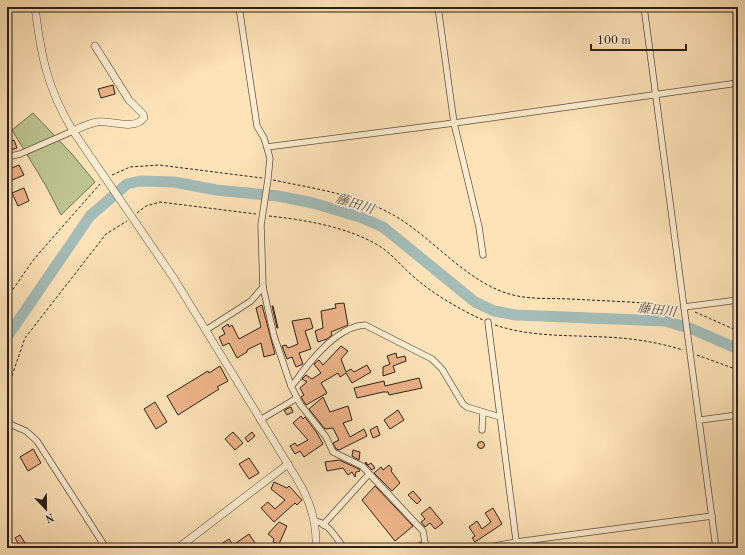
<svg xmlns="http://www.w3.org/2000/svg" width="745" height="555" font-family="'Old Standard TT','Noto Serif JP',serif">
	<rect width="100%" height="100%" fill="#fee3b8"/>
	<filter id="stains"><feTurbulence type="fractalNoise" baseFrequency=".005" numOctaves="4"/><feColorMatrix values="0 0 0 0 .2 0 0 0 0 .09 0 0 0 0 .02 0 0 0 .5 -.17"/></filter>
	<radialGradient id="worn" r=".72"><stop offset=".6" stop-color="#630" stop-opacity="0"/><stop offset="1" stop-color="#630" stop-opacity=".3"/></radialGradient>
	<!-- green -->
	<path fill="#bdc491" stroke="#747254" d="M33 113 72 154 95 182 61 215 46 186 12 130Z"/>
	<g fill="none" stroke-linecap="round" stroke-linejoin="round">
		<!-- river -->
		<path stroke="#a3bcb8" stroke-width="11" d="M7 337 90 216 127 184 140 181 174 182 216 190 278 196 313 203 360 217 383 227 475 302 494 311 516 315 665 321 692 329 738 349"/>
	</g>
	<!-- building -->
	<g fill="#efb489" stroke="#2b1f17">
		<path d="M113 85 115 94 101 98 98 89Z"/>
		<path d="M7 131 11 141 14 140 17 148 7 151Z"/>
		<path d="M19 165 24 175 10 181 7 170Z"/>
		<path d="M24 188 29 201 18 206 12 193Z"/>
		<path d="M344 303 348 325 331 332 332 335 327 339 318 342 315 331 323 328 321 311 336 308 335 304Z"/>
		<path d="M262 305 275 354 264 357 261 343 247 350V352L237 358 229 343 223 346 219 337 225 334 222 328 228 324 229 327 232 325 239 339 261 327 256 308Z"/>
		<path d="M272 306H273L278 328H277Z"/>
		<path d="M310 318 313 328 305 331 311 349 299 353 303 364 296 367 292 357 287 359 282 346 286 345 288 348 298 344 292 321Z"/>
		<path d="M341 346 348 351 341 359 346 372 351 369 354 372 367 365 371 372 352 383 346 373 340 377 338 373 321 383 327 393 306 405 301 397 304 395 300 388 307 382 302 379 306 375 312 379 321 373 314 364 319 360 323 365Z"/>
		<path d="M396 353 397 358 405 356 406 361 393 366 395 372 383 376V367L390 364 387 356Z"/>
		<path d="M220 366 228 381 217 387 219 389 178 415 167 396 208 371 209 373Z"/>
		<path d="M419 378 422 388 389 395 388 392H383L357 398 354 388 384 381 385 386Z"/>
		<path d="M323 397 330 412 348 406 352 420 343 423 350 437 364 429 367 436 339 450 336 449 333 443 339 440 333 428 325 429 309 409Z"/>
		<path d="M155 402 167 422 156 429 144 409Z"/>
		<path d="M291 407 293 412 287 415 284 410Z"/>
		<path d="M398 410 404 420 390 429 384 420Z"/>
		<path d="M301 416 303 419 305 417 317 433 323 444 304 457 300 451 295 454 290 446 295 443 297 446 308 440 293 423Z"/>
		<path d="M377 426 380 435 373 438 370 430Z"/>
		<path d="M233 432 243 443 235 450 225 439Z"/>
		<path d="M252 432 255 436 248 442 245 438Z"/>
		<circle cx="481" cy="445" r="3.5"/>
		<path d="M33 449 41 463 28 471 20 457Z"/>
		<path d="M353 450 360 452 359 460 352 456Z"/>
		<path d="M249 458 259 473 249 479 239 464Z"/>
		<path d="M339 460 359 469 360 471 356 472 355 477 352 472 348 475 343 468 327 471 325 462Z"/>
		<path d="M366 462 368 465 371 463 375 468 372 470 365 463Z"/>
		<path d="M389 465 392 469 391 471 400 483 392 491 374 473 381 467 383 470Z"/>
		<path d="M274 482 287 488 289 486 302 500 297 505 295 503 274 522 261 508 268 502 275 509 285 500 271 489Z"/>
		<path d="M375 486 413 526 395 541 362 500Z"/>
		<path d="M413 491 421 500 417 504 408 495Z"/>
		<path d="M430 507 443 523 435 529 430 523 425 527 421 522 425 519 421 514Z"/>
		<path d="M493 508 502 524 475 542 472 538 475 536 469 527 477 521 482 529 491 522 485 513Z"/>
		<path d="M279 522 287 526 279 544 273 542 274 539 268 534Z"/>
		<path d="M249 534 255 543 247 548H215L229 539 233 545Z"/>
		<path d="M20 535 25 543 20 546 15 538Z"/>
		<path d="M421 542 422 548H406Z"/>
	</g>
	<g fill="none" stroke-linecap="round" stroke-linejoin="round">
		<!-- minor casing -->
		<g stroke="#60503f" stroke-width="7">
			<g id="minor">
				<path d="M239 7 257 126 264 138 270 158 268 179 261 225 263 287 274 336 291 386 300 404 326 437 333 452 362 466 423 531 426 548"/>
				<path d="M438 7 454 123 479 227 483 255"/>
				<path d="M644 7 716 548"/>
				<path d="M267 147 454 123 738 83"/>
				<path d="M7 157 20 154 73 131"/>
				<path d="M684 307 738 300"/>
				<path d="M488 322 517 548"/>
				<path d="M206 330 251 301 263 287"/>
				<path d="M291 386C296 382 299 376 303 371 317 353 341 326 365 325L432 359 442 369 463 404 467 407 500 417"/>
				<path d="M260 420 297 398"/>
				<path d="M700 420 738 415"/>
				<path d="M7 423 26 431 37 441 106 548"/>
				<path d="M482 430 483 413"/>
				<path d="M314 521C328 522 336 538 344 548"/>
				<path d="M323 525 369 474"/>
				<path d="M484 548 516 542 712 516"/>
			</g>
		</g>
		<!-- tertiary casing -->
		<g stroke="#60503f" stroke-width="8">
			<g id="tertiary">
				<path d="M35 7C41 56 47 88 73 131L175 280 297 479C310 500 317 523 316 548"/>
				<path d="M73 131C81 127 88 124 97 122 111 120 133 131 144 118L143 114 129 100 95 46"/>
				<path d="M178 548 288 464"/>
			</g>
		</g>
		<!-- path -->
		<g stroke="#2b1f17" stroke-width="1" stroke-dasharray="3 2" stroke-linecap="butt">
			<path d="M112 175 130 167 159 165 262 178"/>
			<path d="M273 180C316 189 362 195 400 219 436 242 465 279 506 293 527 300 549 298 570 299 606 301 642 302 678 306"/>
			<path d="M137 213 146 206 160 202 256 214"/>
			<path d="M269 216C306 220 349 227 381 247 394 256 403 268 415 278 435 295 459 309 483 320"/>
			<path d="M7 298 34 259 100 184"/>
			<path d="M695 312 738 331"/>
			<path d="M495 325C531 337 567 335 604 337 631 338 657 342 683 350"/>
			<path d="M697 355 738 370"/>
			<path d="M7 390 25 338 106 234 127 221"/>
		</g>
		<!-- minor -->
		<use href="#minor" stroke="#feedd1" stroke-width="5.5"/>
		<!-- tertiary -->
		<use href="#tertiary" stroke="#feedd1" stroke-width="7"/>
	</g>
	<g text-anchor="middle" stroke-width="3.5" stroke-linejoin="round" paint-order="stroke">
		<!-- water labels -->
		<g font-size="13" font-style="italic" fill="#4f4e47" stroke="#feedd1">
			<text transform="translate(355 203) rotate(18)" y="5">藤田川</text>
			<text transform="translate(657 309) rotate(7)" y="5">藤田川</text>
		</g>
	</g>
	<!-- margin -->
	<rect width="745" height="555" fill="none" stroke="#fee3b8" stroke-width="24"/>
	<rect x="8" y="8" width="729" height="539" fill="none" stroke="#2b1f17" stroke-width="2"/>
	<rect x="12" y="12" width="721" height="531" fill="none" stroke="#2b1f17"/>
	<!-- north arrow -->
	<g transform="translate(46 509) rotate(158)" stroke="#feedd1" stroke-width="3" paint-order="stroke">
	<path d="M0-3L7 15L0 10L-7 15Z" fill="#2b1f17"/>
	<text y="-6" font-size="11" font-weight="bold" text-anchor="middle" fill="#2b1f17">N</text>
	</g>
	<!-- scale -->
	<path d="M591 44v6h95v-6" fill="none" stroke="#2b1f17" stroke-width="2"/>
	<text x="597" y="44" font-size="12" fill="#2b1f17" stroke="#feedd1" stroke-width="3" paint-order="stroke">100 m</text>
	<rect width="100%" height="100%" filter="url(#stains)"/>
	<rect width="100%" height="100%" fill="url(#worn)"/>
</svg>
